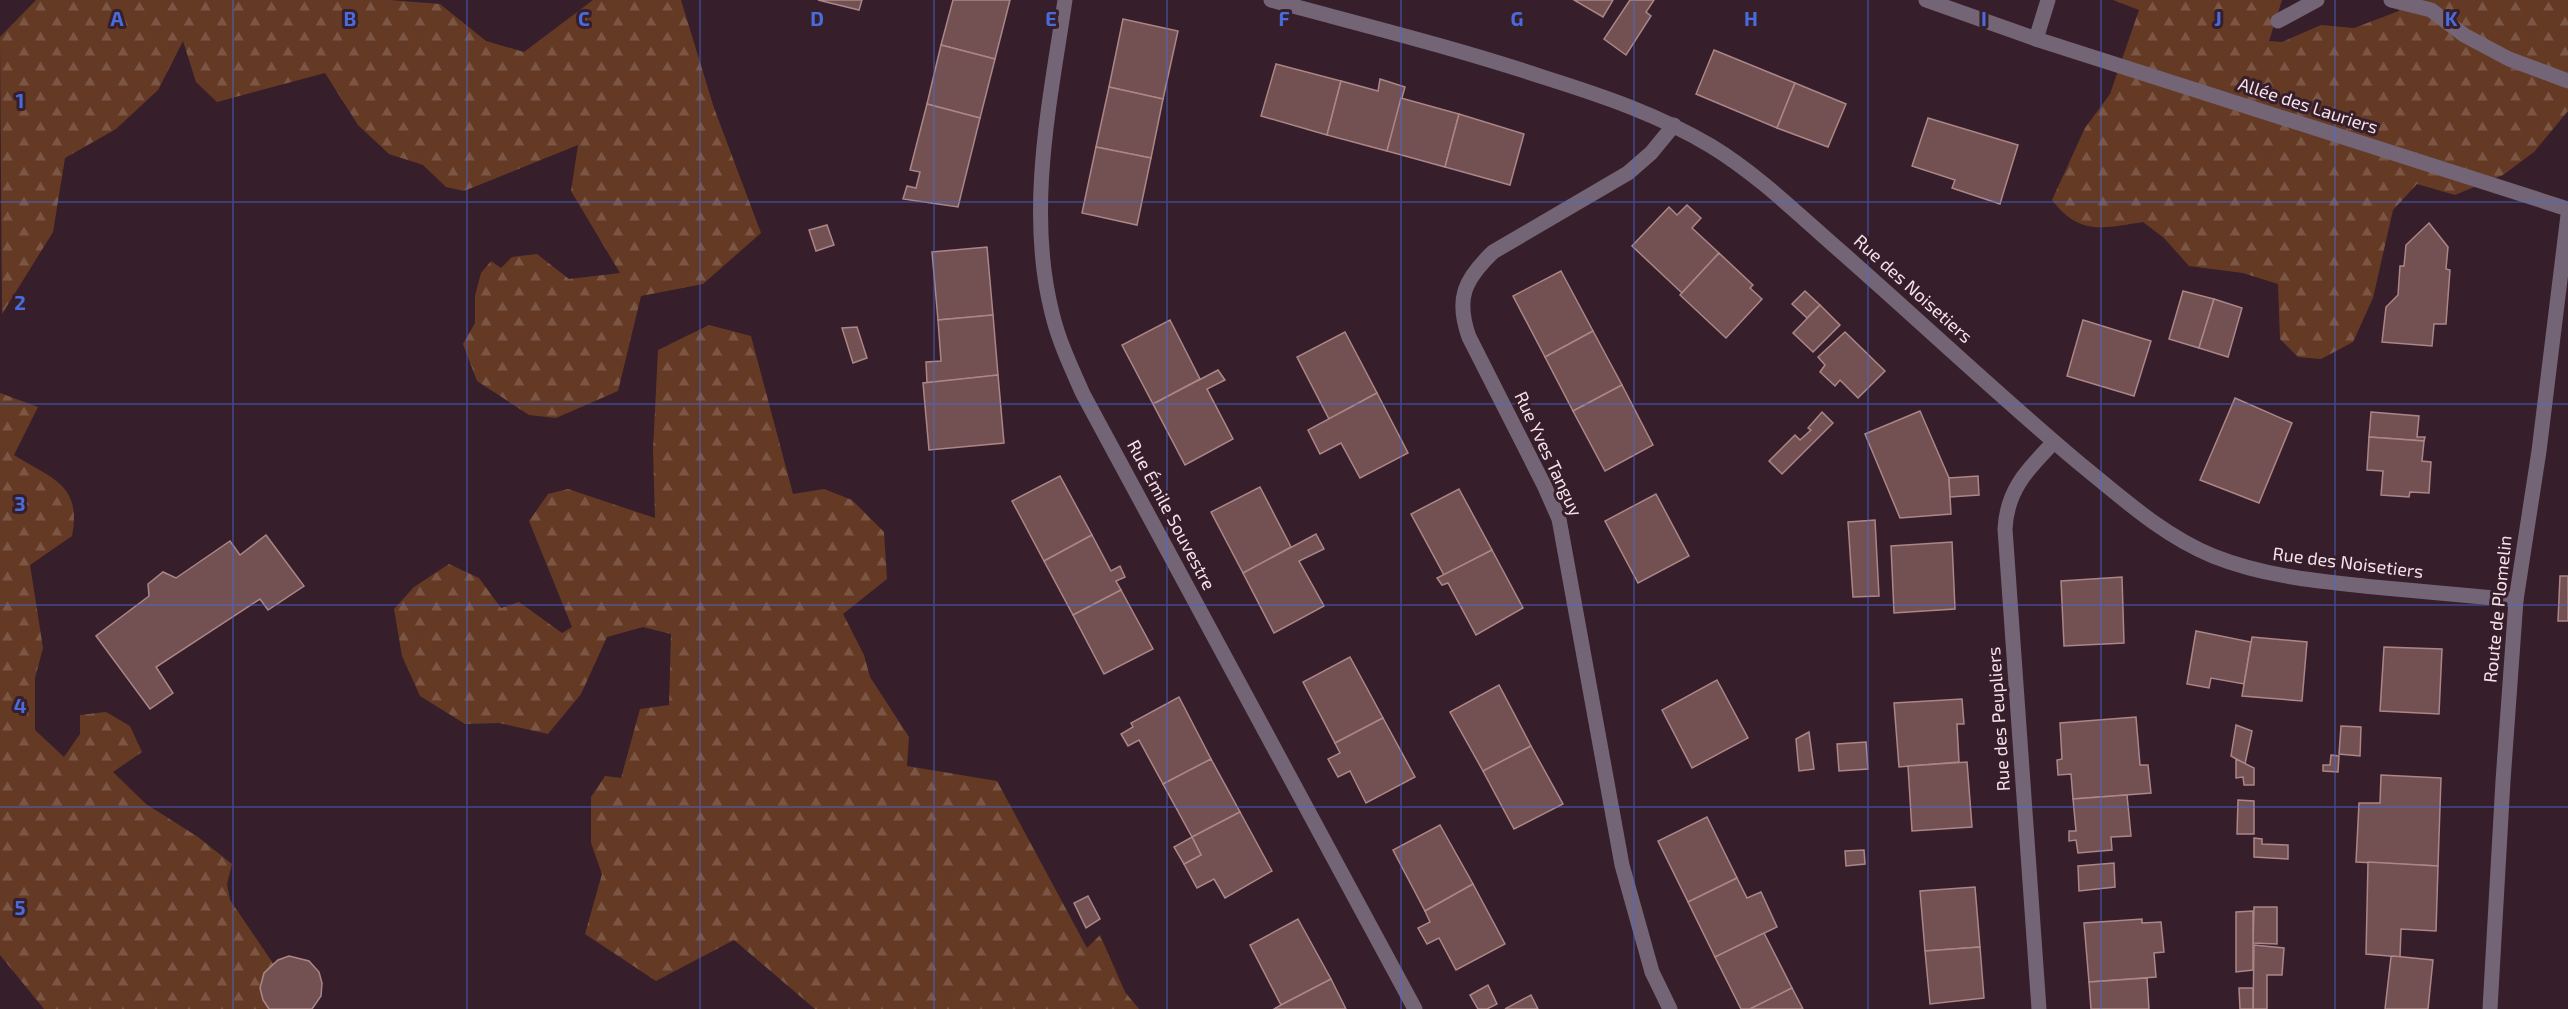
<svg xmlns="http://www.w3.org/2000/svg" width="2568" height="1009" font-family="'Exo 2',sans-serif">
	<defs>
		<pattern id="forest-firs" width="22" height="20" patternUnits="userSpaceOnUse" patternTransform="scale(1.5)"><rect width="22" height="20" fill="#653a25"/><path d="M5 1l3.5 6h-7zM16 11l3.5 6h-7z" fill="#7c5645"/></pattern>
	</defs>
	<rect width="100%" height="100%" fill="#371e2b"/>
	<!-- forest -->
	<g fill="url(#forest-firs)">
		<path d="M36 0H389L440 4 486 41 524 52 593 0H681L714 108 761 233 703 284 641 296 618 391 556 418 529 415 477 381 463 344 475 323V296L481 273 491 261 501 268 512 257 537 254 569 279 620 273 571 191 578 145 464 191 446 187 423 165 389 154 358 125 325 73 217 102 196 82 183 41 158 90 116 129 65 158 53 232 2 314 0 37Z"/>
		<path d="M2113 0H2282L2269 41 2282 42 2321 25 2354 28 2399 11 2397 0H2568V111L2534 152 2503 175 2455 195 2417 184 2393 210 2373 298 2353 342 2321 359 2298 357 2280 339 2278 284 2243 273 2189 266 2164 238 2143 222C2104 228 2079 236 2052 200L2085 128 2110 94 2139 10Z"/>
		<path d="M709 325 751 336 793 494 824 489 852 500 884 532 887 579 843 614 864 655 870 677 909 737 907 766 997 781 1087 948 1100 935 1125 992 1139 1009H815L734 940 656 981 585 934 602 874 591 843V797L605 776 621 778 640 709 669 705 671 634 643 627 607 637 581 694 548 734 499 723 465 724 420 696 402 656 394 609 414 587 449 564 479 578 501 608 519 602 562 633 572 627 529 521 548 494 568 489 655 518 653 450 658 350Z"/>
		<path d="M0 393 38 407 14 455C52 479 82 484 72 536L30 565 43 648 35 678V730L64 757 80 734V715L106 712 130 726 142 752 113 772 146 804 198 837 232 864 227 884 230 900 287 984 311 1009H44L0 955Z"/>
	</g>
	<!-- building -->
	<g fill="#735152" stroke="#ab8687" stroke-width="1.5">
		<path d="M818 0H862L859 10Z"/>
		<path d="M953 0H1010L995 59 941 45Z"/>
		<path d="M1574 0H1613L1603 17Z"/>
		<path d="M1630 0H1654L1646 12 1651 16 1626 55 1604 39Z"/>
		<path d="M1123 19 1178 31 1163 99 1109 87Z"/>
		<path d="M941 45 995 59 980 118 927 104Z"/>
		<path d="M1714 50 1795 83 1777 128 1696 94Z"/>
		<path d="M1276 64 1341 81 1327 135 1261 116Z"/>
		<path d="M1380 79 1405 87 1387 151 1327 135 1341 81 1378 91Z"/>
		<path d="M1795 83 1846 104 1828 147 1777 128Z"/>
		<path d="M1109 87 1163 99 1151 158 1096 147Z"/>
		<path d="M1401 98 1459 114 1445 167 1387 151Z"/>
		<path d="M927 104 980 118 958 207 903 199 907 186 916 188 920 172 910 170Z"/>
		<path d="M1459 114 1524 134 1510 185 1445 167Z"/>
		<path d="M1928 118 2018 145 2000 204 1952 188 1955 180 1912 166Z"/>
		<path d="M1096 147 1151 158 1137 225 1082 213Z"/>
		<path d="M1687 205 1701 218 1692 228 1719 253 1682 293 1632 246 1669 207 1677 215Z"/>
		<path d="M2429 223 2448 247 2446 269 2450 270 2446 324H2434L2432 346 2382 342 2386 307 2398 295 2400 266H2404L2406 245Z"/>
		<path d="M827 225 834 245 816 251 809 230Z"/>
		<path d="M987 247 993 315 938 320 932 252Z"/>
		<path d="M1719 253 1753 285 1750 288 1762 299 1726 338 1680 295Z"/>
		<path d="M1561 271 1593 331 1545 357 1513 296Z"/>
		<path d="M1805 291 1820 305 1807 318 1792 304Z"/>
		<path d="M2183 291 2214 299 2199 348 2169 339Z"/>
		<path d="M2214 299 2242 308 2228 357 2199 348Z"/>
		<path d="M1820 305 1840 325 1813 352 1793 333Z"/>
		<path d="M993 315 998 375 927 383 926 362 941 361 938 320Z"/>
		<path d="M1170 320 1200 379 1153 404 1122 345Z"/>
		<path d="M2083 320 2151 341 2134 396 2067 376Z"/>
		<path d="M857 327 867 358 853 363 842 328Z"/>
		<path d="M1593 331 1622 385 1573 411 1545 357Z"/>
		<path d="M1345 332 1377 393 1329 419 1297 357Z"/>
		<path d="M1845 332 1885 371 1858 398 1840 380 1835 386 1820 372 1825 365 1818 357Z"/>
		<path d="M1218 370 1225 380 1207 389 1233 439 1185 465 1153 404Z"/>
		<path d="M998 375 1004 443 929 450 923 383Z"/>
		<path d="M1622 385 1653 445 1605 471 1573 411Z"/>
		<path d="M1377 393 1408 453 1360 478 1341 443 1320 454 1308 430Z"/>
		<path d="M2235 398 2292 423 2259 503 2200 480Z"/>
		<path d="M1920 411 1949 478 1951 514 1900 518 1865 434Z"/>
		<path d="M1822 412 1833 423 1782 474 1769 461 1795 435 1800 440 1811 430 1808 428Z"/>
		<path d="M2371 412 2419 416 2417 437H2425L2424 441 2369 437Z"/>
		<path d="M2369 437 2424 441 2422 461 2431 462 2429 493 2410 492 2409 497 2381 495 2383 471 2367 470Z"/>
		<path d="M1060 476 1092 535 1044 561 1012 501Z"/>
		<path d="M1978 476 1979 495 1950 497 1949 478Z"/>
		<path d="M1260 487 1291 547 1243 573 1211 512Z"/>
		<path d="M1459 489 1492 550 1444 575 1411 514Z"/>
		<path d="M1656 494 1689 556 1638 583 1605 521Z"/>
		<path d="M1875 520 1879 596 1853 597 1848 522Z"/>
		<path d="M1316 534 1324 549 1299 561 1324 606 1274 633 1243 573Z"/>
		<path d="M266 535 304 586 268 610 260 599 156 667 173 693 150 709 96 636 149 596 148 584 163 572 176 578 230 541 240 555Z"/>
		<path d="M1092 535 1111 571 1120 566 1125 577 1116 581 1121 590 1073 615 1044 561Z"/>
		<path d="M1952 542 1955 609 1894 613 1891 546Z"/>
		<path d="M1492 550 1523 608 1476 635 1448 583 1442 585 1437 578Z"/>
		<path d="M2560 576H2568V621H2558Z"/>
		<path d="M2122 577 2124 643 2064 646 2061 581Z"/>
		<path d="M1121 590 1153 649 1104 674 1073 615Z"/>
		<path d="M2196 631 2251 642 2244 684 2211 678 2209 688 2187 684Z"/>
		<path d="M2252 637 2307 642 2302 701 2242 696Z"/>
		<path d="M2384 647 2442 649 2439 714 2380 711Z"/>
		<path d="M1350 657 1383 718 1335 743 1303 682Z"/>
		<path d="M1717 680 1748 738 1692 768 1662 710Z"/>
		<path d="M1499 685 1531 746 1483 771 1450 712Z"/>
		<path d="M1179 697 1211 759 1163 784 1139 740 1128 746 1121 734 1133 727 1131 723Z"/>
		<path d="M1962 699 1964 724H1957L1959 762 1899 767 1894 703Z"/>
		<path d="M2136 717 2140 765H2148L2151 793 2073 799 2071 774 2058 775 2057 760 2062 759 2060 723Z"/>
		<path d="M1383 718 1415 777 1366 803 1350 771 1338 777 1328 759 1340 753 1335 743Z"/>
		<path d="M2236 725 2252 731 2245 764 2231 756Z"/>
		<path d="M2341 726 2361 727 2360 756 2339 754Z"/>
		<path d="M1809 732 1814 769 1799 771 1796 739Z"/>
		<path d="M1866 742 1868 769 1839 771 1837 744Z"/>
		<path d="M1531 746 1563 804 1514 829 1483 771Z"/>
		<path d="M2331 755 2339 756 2338 772 2323 771V765H2330Z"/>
		<path d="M1211 759 1240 812 1192 837 1163 784Z"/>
		<path d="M2236 759 2254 768V785H2244L2243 777 2236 778Z"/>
		<path d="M1967 762 1972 827 1912 831 1908 766Z"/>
		<path d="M2381 775 2441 778 2438 866 2356 862 2359 803H2380Z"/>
		<path d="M2127 795 2131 836 2111 837 2112 850 2078 853 2076 840 2069 841V831H2076L2073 799Z"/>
		<path d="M2238 800 2254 801V834H2237Z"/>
		<path d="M1240 812 1272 871 1225 898 1214 879 1197 888 1184 864 1201 855 1192 837Z"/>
		<path d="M1707 817 1737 878 1688 902 1658 841Z"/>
		<path d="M1440 825 1473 884 1425 911 1393 850Z"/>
		<path d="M1192 837 1201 855 1184 864 1174 847Z"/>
		<path d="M2254 838 2262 839V844L2288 845V859L2254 857Z"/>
		<path d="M1864 850 1865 864 1846 866 1845 851Z"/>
		<path d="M2368 862 2438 866 2436 931 2401 929 2400 957 2366 954Z"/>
		<path d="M2114 863 2115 887 2079 891 2078 866Z"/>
		<path d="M1737 878 1747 898 1761 892 1777 927 1715 957 1688 902Z"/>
		<path d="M1473 884 1505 944 1456 970 1439 938 1427 944 1418 928 1430 922 1425 911Z"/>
		<path d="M1975 887 1980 947 1925 951 1920 891Z"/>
		<path d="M1088 896 1100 919 1086 928 1074 903Z"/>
		<path d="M2254 907H2277V944L2253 943Z"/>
		<path d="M2253 911V970L2236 972V912Z"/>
		<path d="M1298 919 1331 979 1281 1005 1250 945Z"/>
		<path d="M2142 919V923L2161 922 2164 952 2154 953 2156 977 2089 982 2084 923Z"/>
		<path d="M1764 933 1792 988 1750 1009H1741L1715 957Z"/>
		<path d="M2254 945 2284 948 2282 975H2267V1009H2253Z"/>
		<path d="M1980 947 1984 998 1930 1004 1925 951Z"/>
		<path d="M289 956 309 961 319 972 322 983 321 996 312 1009H269L263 1000 260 988 264 973 278 960Z"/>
		<path d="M2393 956 2433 960 2428 1009H2385L2391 957Z"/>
		<path d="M2147 978 2149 1009H2091L2089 982Z"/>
		<path d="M1331 979 1346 1009H1274L1281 1005Z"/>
		<path d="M1488 985 1497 1004 1487 1009H1478L1470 995Z"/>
		<path d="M1792 988 1803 1009H1750Z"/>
		<path d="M2239 988H2253V1009H2240Z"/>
		<path d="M1531 995 1538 1009H1505Z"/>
	</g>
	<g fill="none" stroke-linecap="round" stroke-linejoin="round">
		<!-- minor -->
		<g stroke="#736576" stroke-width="15">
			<path d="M1065 0C1050 102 1026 210 1052 313 1059 342 1071 367 1083 394L1415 1009"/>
			<path d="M1271 0C1363 25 1456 48 1546 78 1603 96 1659 115 1711 146 1757 174 1798 214 1838 249 1919 320 1997 394 2079 463 2121 497 2162 535 2213 556 2266 577 2318 581 2374 587 2421 591 2468 596 2516 600"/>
			<path d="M1926 0 2036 39 2568 209"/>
			<path d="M2391 0 2431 10 2464 35 2509 59 2568 81"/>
			<path d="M2278 21 2317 0"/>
			<path d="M2036 39 2048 0"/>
			<path d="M1670 1009 1652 972 1622 865 1559 519 1544 485 1469 337C1455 298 1465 279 1493 252L1628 173 1651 153 1674 125"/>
			<path d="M2039 1009 2005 529C2007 489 2028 469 2054 442"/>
			<path d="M2490 1009 2503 781 2516 600 2539 451 2568 215"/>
		</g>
	</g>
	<!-- grid -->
	<path fill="none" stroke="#486cdc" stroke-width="1.5" stroke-opacity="0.55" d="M233 0V1009M467 0V1009M700 0V1009M934 0V1009M1167 0V1009M1401 0V1009M1634 0V1009M1868 0V1009M2101 0V1009M2335 0V1009M0 202H2568M0 404H2568M0 605H2568M0 807H2568"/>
	<g text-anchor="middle" stroke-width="6" stroke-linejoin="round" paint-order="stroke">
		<!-- street labels -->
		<g font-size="18" fill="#f5e3eb" stroke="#371e2b">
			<text transform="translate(2308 106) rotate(18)" y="6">Allée des Lauriers</text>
			<text transform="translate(1913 289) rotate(42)" y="6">Rue des Noisetiers</text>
			<text transform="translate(1548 454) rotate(65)" y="6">Rue Yves Tanguy</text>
			<text transform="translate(1171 515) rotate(62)" y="6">Rue Émile Souvestre</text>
			<text transform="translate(2348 563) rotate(7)" y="6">Rue des Noisetiers</text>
			<text transform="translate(2498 609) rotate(-84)" y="6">Route de Plomelin</text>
			<text transform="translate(1999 719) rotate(-94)" y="6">Rue des Peupliers</text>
		</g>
	</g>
	<g font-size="20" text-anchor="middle" font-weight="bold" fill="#486cdc" stroke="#371e2b" stroke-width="6" stroke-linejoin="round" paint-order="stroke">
		<text x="117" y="26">A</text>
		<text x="350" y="26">B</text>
		<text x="584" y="26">C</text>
		<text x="817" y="26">D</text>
		<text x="1051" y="26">E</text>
		<text x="1284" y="26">F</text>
		<text x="1517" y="26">G</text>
		<text x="1751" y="26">H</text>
		<text x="1984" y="26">I</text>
		<text x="2218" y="26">J</text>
		<text x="2451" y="26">K</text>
		<text x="20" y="108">1</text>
		<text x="20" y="310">2</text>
		<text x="20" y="511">3</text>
		<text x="20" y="713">4</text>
		<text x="20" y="915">5</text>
	</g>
</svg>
